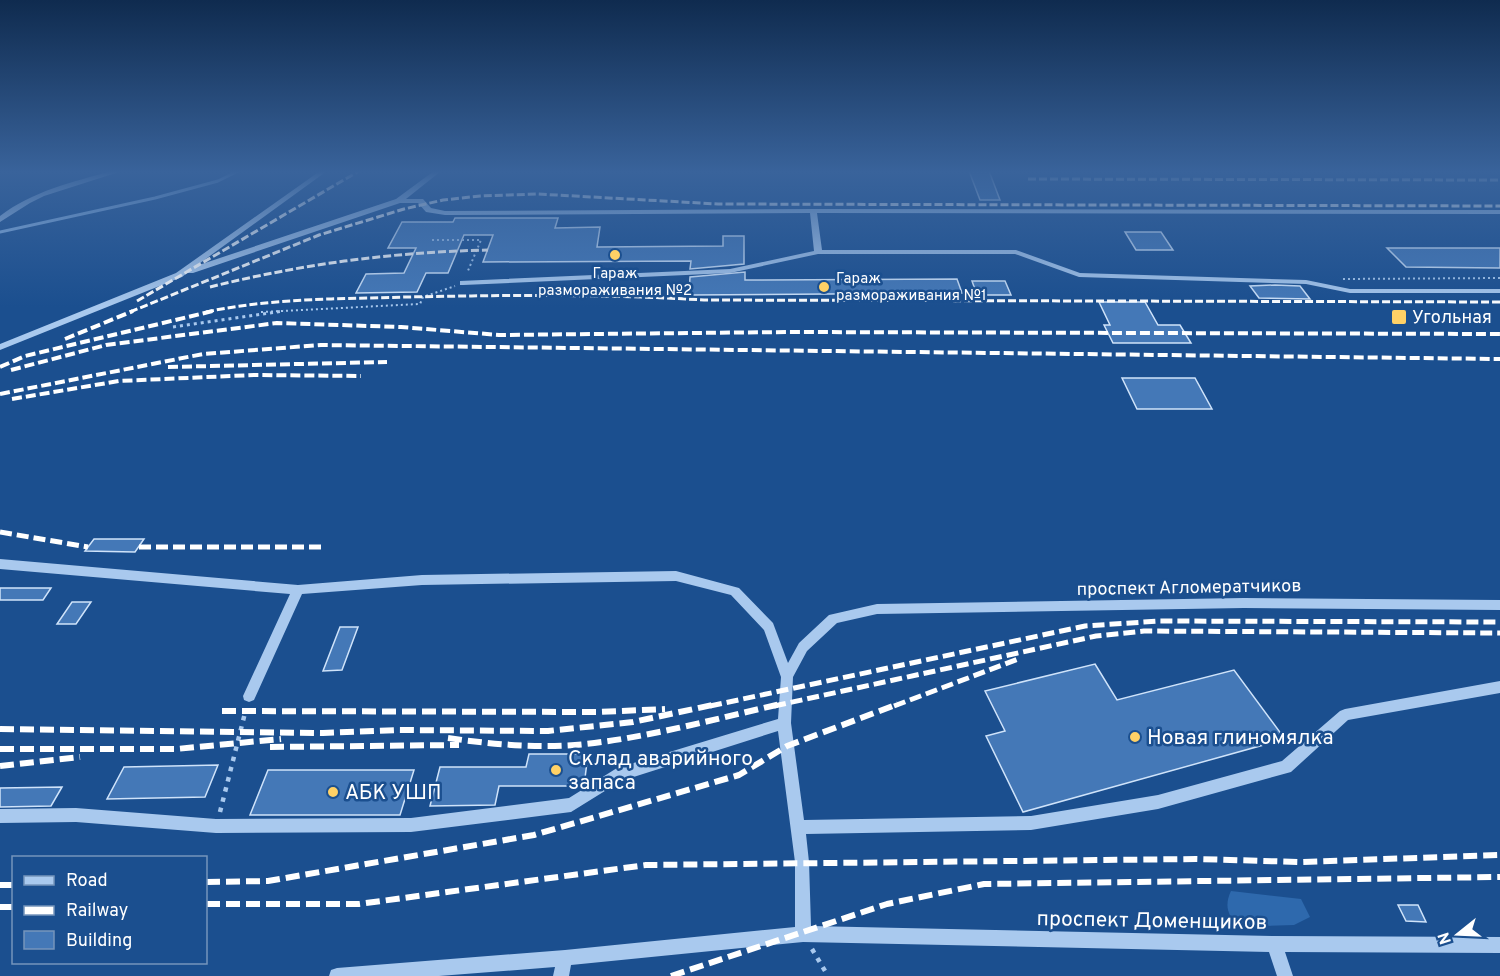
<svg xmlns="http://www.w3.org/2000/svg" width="1500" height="976" font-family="Overpass,sans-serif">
	<rect width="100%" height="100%" fill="#1b4f8f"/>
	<!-- green -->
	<path fill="#2e69ad" d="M1231 891 1301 899 1310 917 1294 925 1237 927C1228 914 1224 906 1231 891Z"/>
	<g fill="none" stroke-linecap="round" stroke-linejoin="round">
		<!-- stream -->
		<path stroke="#9cc4f0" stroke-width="3" d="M0 232 155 198 218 181 238 171"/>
	</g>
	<!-- building -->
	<g fill="#4478b7" stroke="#cfe3fa" stroke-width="1.5">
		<path d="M969 171H989L1000 200H980Z"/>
		<path d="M455 218H558L555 228 600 227 597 247 723 246V236H744V264L690 269 691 261 483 262 493 235H464L448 273H426L417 292 356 293 366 274 404 273 416 248H388L402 222H453Z"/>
		<path d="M1125 232H1161L1173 250H1136Z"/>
		<path d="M1387 248H1500V268L1406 267Z"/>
		<path d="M745 272V280L957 279 962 293 689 295 690 277Z"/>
		<path d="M972 281H1005L1011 295H977Z"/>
		<path d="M1275 285 1300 286 1310 299 1259 298 1250 286Z"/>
		<path d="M1099 302H1145L1158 325H1180L1191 343H1113L1104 325H1110Z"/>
		<path d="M1122 378H1195L1212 409H1137Z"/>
		<path d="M94 539H144L135 552 85 551Z"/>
		<path d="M0 588H51L43 600H0Z"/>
		<path d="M72 602H91L76 624H57Z"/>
		<path d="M340 627H358L342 670 323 671Z"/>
		<path d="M1095 664 1117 700 1234 670 1285 739 1023 812 986 736 1005 731 985 691Z"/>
		<path d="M529 754H588L584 786H499L495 805 430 806 440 767H526Z"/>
		<path d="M218 765 205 797 107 799 124 767Z"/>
		<path d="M268 770H414L400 815H250Z"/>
		<path d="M62 787 51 806 0 807V788Z"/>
		<path d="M1398 905H1418L1426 922 1406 921Z"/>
	</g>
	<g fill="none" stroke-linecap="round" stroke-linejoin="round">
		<!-- path-far2 -->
		<g stroke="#a9c9ee" stroke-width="2" stroke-dasharray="2 3" stroke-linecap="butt">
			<path d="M432 240H481L467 273"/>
			<path d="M1343 279 1500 278"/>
			<path d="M261 312 420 304 423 297 455 286"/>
		</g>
		<!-- path-far1 -->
		<path stroke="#a9c9ee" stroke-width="3" stroke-dasharray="3 4" stroke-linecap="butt" d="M173 327 284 311"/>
		<!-- path -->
		<g stroke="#a9c9ee" stroke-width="4.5" stroke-dasharray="4.5 6" stroke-linecap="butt">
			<path d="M220 812 246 709"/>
			<path d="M812 949 828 976"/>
		</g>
		<!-- minor -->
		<g fill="#a9c9ee" fill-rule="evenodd">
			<path d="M112 171H122L44 196 30 203 0 222V216C33 191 72 182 112 171Z"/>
			<path d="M320 171H327L196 266 396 199 434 171H441L406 199H423L431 208 445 211 813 209 1500 210V214L817 213 822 250H1016L1080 273 1306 280 1350 289H1500V293H1350L1306 284 1079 277 1015 254H818L730 273 463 285H460V281L730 269 814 251 810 213 445 215 426 212 418 203H400L193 273H187L182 277 0 350V344L176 273Z"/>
			<path d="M0 559 298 585 422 575 676 571 739 588 773 623 788 663 799 643 829 615 877 604 1244 598 1500 600V610L1244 608 877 614 837 623 807 651 793 677 791 723 804 820 1031 816 1158 795 1282 761 1340 711 1345 709 1500 681V693L1348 720 1291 772 1158 809 1031 830 806 834 809 862 811 926 1274 936 1500 937V953L1285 952 1293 976H1277L1269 952 803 942 571 965 569 976H553L555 967 439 976H329L331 970 337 968 565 950 795 927V862L778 731 621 781 571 812 411 832 216 833 76 822 0 823V809L76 808 216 819 411 818 569 798 617 768 778 719 781 677 764 630 731 595 676 581 422 585 302 594 254 700 249 702 244 700 243 696 290 594 0 569Z"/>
		</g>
		<!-- rail-far3 -->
		<g stroke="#fff" stroke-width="3" stroke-dasharray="8 3" stroke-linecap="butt">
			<path d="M1028 179 1500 180"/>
			<path d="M210 287C302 264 393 252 488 250"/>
			<path d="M137 301 359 171"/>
			<path d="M130 312 319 235 404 209 443 200 480 196 538 194 718 204 1500 206"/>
			<path d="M206 312C272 298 340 299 407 297 506 295 605 294 704 300L1500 302"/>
		</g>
		<!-- rail-far2 -->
		<g stroke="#fff" stroke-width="4" stroke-dasharray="10 4" stroke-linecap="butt">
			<path d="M65 339 133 311"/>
			<path d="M0 367 25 356 213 311"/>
			<path d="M168 367 387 362"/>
			<path d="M11 370 106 345 277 323 401 327 499 335 789 332 1500 334"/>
			<path d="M0 394 203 354 321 345 1500 359"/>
			<path d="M12 399 119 381 254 375 361 376"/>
		</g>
		<!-- rail-far1 -->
		<g stroke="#fff" stroke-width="5" stroke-dasharray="12 5" stroke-linecap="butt">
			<path d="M0 532 88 547"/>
			<path d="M139 547H325"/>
			<path d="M710 706 1085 626 1159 621 1500 622"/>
			<path d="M774 706 1096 636 1144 631 1500 633"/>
			<path d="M894 706 1021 658"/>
		</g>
		<!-- rail -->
		<g stroke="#fff" stroke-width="6" stroke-dasharray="14 6" stroke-linecap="butt">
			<path d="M222 711 598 712 665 709"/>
			<path d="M0 729 323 733 398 730 548 731 633 722 717 704"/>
			<path d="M448 738C490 744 533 748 575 745 644 739 714 719 781 704"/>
			<path d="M270 747 459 745"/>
			<path d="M0 749H176L281 739"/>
			<path d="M0 766 80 757"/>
			<path d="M206 882 268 881 534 835 739 775 787 746 898 704"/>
			<path d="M0 885H14"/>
			<path d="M206 904H359L646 865 1196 859 1300 862 1500 855"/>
			<path d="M0 907H14"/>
			<path d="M671 976 887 904 984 884 1500 877"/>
		</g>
	</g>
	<!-- sky -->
	<linearGradient id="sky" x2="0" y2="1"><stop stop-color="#0f2b4f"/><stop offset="0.56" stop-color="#39639b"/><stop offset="1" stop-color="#39639b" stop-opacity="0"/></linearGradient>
	<rect width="1500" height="307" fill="url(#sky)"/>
	<!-- markers -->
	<g fill="#ffd166" stroke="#1b4f8f" stroke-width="2">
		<circle cx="615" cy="255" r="6"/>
		<circle cx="824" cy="287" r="6"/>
		<rect x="1391" y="309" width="16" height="16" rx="3"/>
		<circle cx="1135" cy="737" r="6"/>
		<circle cx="556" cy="770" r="6"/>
		<circle cx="333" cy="792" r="6"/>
	</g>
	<g text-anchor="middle" stroke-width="5" stroke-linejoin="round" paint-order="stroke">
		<!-- far-poi labels -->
		<g font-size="15" fill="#fff" stroke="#1b4f8f">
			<text x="615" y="278">Гараж<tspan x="615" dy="17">размораживания №2</tspan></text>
			<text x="836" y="283" text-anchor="start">Гараж<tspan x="836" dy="17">размораживания №1</tspan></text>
		</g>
		<!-- poi labels -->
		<g font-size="18" fill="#fff" stroke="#1b4f8f" text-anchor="start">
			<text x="1412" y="323">Угольная</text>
		</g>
		<!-- street labels -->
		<g font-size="18" fill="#fff" stroke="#1b4f8f">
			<text transform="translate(1189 587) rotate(-1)" y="6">проспект Агломератчиков</text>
		</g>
		<!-- near-poi labels -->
		<g font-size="21" fill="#fff" stroke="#1b4f8f" text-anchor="start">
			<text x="1147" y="744">Новая глиномялка</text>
			<text x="568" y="765">Склад аварийного<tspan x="568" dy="24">запаса</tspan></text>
			<text x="345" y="799">АБК УШП</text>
		</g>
		<!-- near-street labels -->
		<g font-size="21" fill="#fff" stroke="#1b4f8f">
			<text transform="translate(1152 920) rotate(1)" y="7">проспект Доменщиков</text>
		</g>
	</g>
	<!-- legend -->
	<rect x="12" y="856" width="195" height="108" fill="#1b4f8f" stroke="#7695bc" stroke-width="1.5"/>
	<rect x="24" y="876" width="30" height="9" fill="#a9c9ee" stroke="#7695bc" stroke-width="1.5"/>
	<text x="66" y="886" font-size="18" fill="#ffffff">Road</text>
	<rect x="24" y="906" width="30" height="9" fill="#ffffff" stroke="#7695bc" stroke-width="1.5"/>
	<text x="66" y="916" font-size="18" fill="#ffffff">Railway</text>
	<rect x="24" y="931" width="30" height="18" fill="#4478b7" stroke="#7695bc" stroke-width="1.5"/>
	<text x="66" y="946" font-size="18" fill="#ffffff">Building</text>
	<!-- north arrow -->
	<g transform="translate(1458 934) rotate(252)" stroke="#1b4f8f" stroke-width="4.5" paint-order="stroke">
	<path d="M0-4.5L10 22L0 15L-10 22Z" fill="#ffffff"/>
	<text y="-9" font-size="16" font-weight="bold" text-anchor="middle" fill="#ffffff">N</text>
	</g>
</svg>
